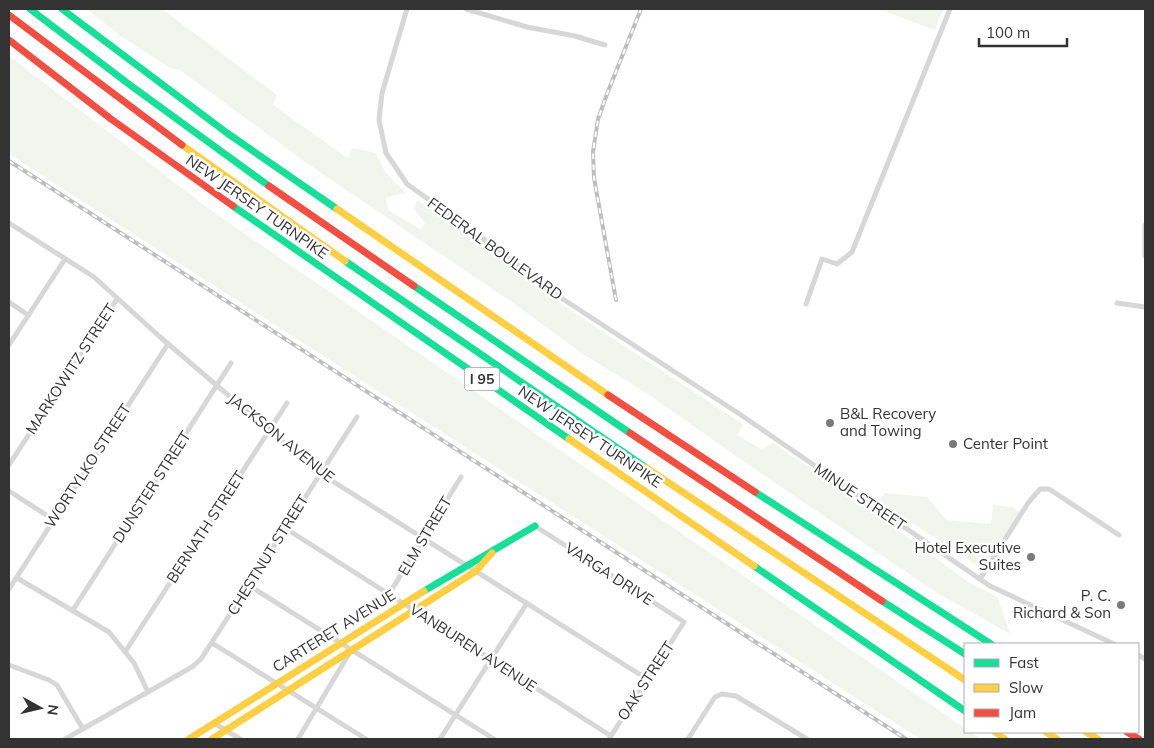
<svg xmlns="http://www.w3.org/2000/svg" width="1154" height="748" font-family="Mulish,sans-serif">
	<rect width="100%" height="100%" fill="#fff"/>
	<!-- green -->
	<g fill="#f1f5ed">
		<path d="M87 9H162L277 95 273 105 347 158 353 148 376 153 385 172 406 193 386 197 388 210 421 230 425 223 414 209 417 200 471 236 544 293 744 425 737 435 762 450 773 443 869 509 968 582 997 597 1010 634 939 594 759 472 648 394 583 354 516 305 308 164 180 70 170 68 119 35Z"/>
		<path d="M879 9H943L935 30Z"/>
		<path d="M9 56 216 214 965 728V732H971L982 739H920L9 154Z"/>
		<path d="M885 493 927 497 946 520 991 524 993 505 1012 507 1022 515 981 568 879 501Z"/>
	</g>
	<g fill="none" stroke-linecap="round" stroke-linejoin="round">
		<!-- street -->
		<g stroke="#d7d7d7" stroke-width="5">
			<path d="M407 9 382 93 379 120 386 153 407 184 492 245 552 292 741 415 990 586 1114 644"/>
			<path d="M466 9 527 27 575 36 605 45"/>
			<path d="M9 223 94 277 159 336 318 472 647 679"/>
			<path d="M1145 225V256"/>
			<path d="M9 302 28 315"/>
			<path d="M1117 303 1145 307"/>
			<path d="M806 304 822 259 837 264 852 252 950 9"/>
			<path d="M9 345 65 259"/>
			<path d="M9 465 117 299"/>
			<path d="M9 491 54 520"/>
			<path d="M535 526 684 622 609 739"/>
			<path d="M285 528 611 736"/>
			<path d="M17 578 109 632 134 663 148 692"/>
			<path d="M980 579 1028 503 1040 489H1049L1119 535"/>
			<path d="M248 585 494 739"/>
			<path d="M9 589 168 344"/>
			<path d="M389 594 461 477"/>
			<path d="M73 610 231 363"/>
			<path d="M212 643 366 739"/>
			<path d="M125 652 287 403"/>
			<path d="M1138 655 1145 659"/>
			<path d="M9 665 49 680 57 685 83 729"/>
			<path d="M214 723 240 739"/>
			<path d="M65 739 192 667 201 659 357 417"/>
			<path d="M298 739 350 652"/>
			<path d="M440 739 527 603"/>
			<path d="M688 739 715 697 722 694 736 696 807 739"/>
		</g>
		<!-- fast -->
		<g stroke="#16e098" stroke-width="7">
			<path d="M30 9 130 85 269 186"/>
			<path d="M62 9 227 133 337 209"/>
			<path d="M233 206 569 439"/>
			<path d="M345 261 645 467"/>
			<path d="M414 286 630 433"/>
			<path d="M755 492 991 644"/>
			<path d="M754 566 965 711"/>
			<path d="M424 591 535 526"/>
			<path d="M882 601 965 654"/>
		</g>
		<!-- slow -->
		<g stroke="#ffcf43" stroke-width="7">
			<path d="M182 145 345 261"/>
			<path d="M337 209 608 395"/>
			<path d="M569 439 754 566"/>
			<path d="M645 467 965 680"/>
			<path d="M995 732 1005 739"/>
			<path d="M1046 732 1057 739"/>
			<path d="M1086 732 1098 739"/>
			<path d="M189 739 424 591"/>
			<path d="M212 739 476 571 492 553"/>
		</g>
		<!-- jam -->
		<g stroke="#f24e42" stroke-width="7">
			<path d="M9 15 182 145"/>
			<path d="M9 40 111 119 233 206"/>
			<path d="M269 186 414 286"/>
			<path d="M608 395 755 492"/>
			<path d="M630 433 882 601"/>
			<path d="M1127 732 1139 739"/>
		</g>
		<!-- rail casing -->
		<g stroke="#bebebe" stroke-width="4">
			<g id="rail">
				<path d="M9 161 906 739"/>
				<path d="M616 300 594 178 593 152 598 119 607 94 641 9"/>
			</g>
		</g>
		<!-- rail -->
		<use href="#rail" stroke="#fff" stroke-width="2" stroke-dasharray="5.5" stroke-linecap="butt"/>
	</g>
	<!-- markers -->
	<g fill="#7a7a7a" stroke="#fff" stroke-width="2">
		<circle cx="830" cy="423" r="5"/>
		<circle cx="953" cy="444" r="5"/>
		<circle cx="1031" cy="557" r="5"/>
		<circle cx="1121" cy="605" r="5"/>
	</g>
	<g text-anchor="middle" stroke-width="5" stroke-linejoin="round" paint-order="stroke">
		<!-- shield labels -->
		<rect fill="#fff" stroke="#707070" stroke-width="1" x="464.5" y="367.5" width="35" height="23" rx="4"/>
		<g font-size="14" font-weight="bold" fill="#333">
			<text x="482" y="384">I 95</text>
		</g>
		<!-- street labels -->
		<g font-size="15" fill="#333" stroke="#fff">
			<text transform="translate(257 207) rotate(35)" y="5">NEW JERSEY TURNPIKE</text>
			<text transform="translate(495 249) rotate(36)" y="5">FEDERAL BOULEVARD</text>
			<text transform="translate(71 369) rotate(-57)" y="5">MARKOWITZ STREET</text>
			<text transform="translate(590 437) rotate(34)" y="5">NEW JERSEY TURNPIKE</text>
			<text transform="translate(281 438) rotate(39)" y="5">JACKSON AVENUE</text>
			<text transform="translate(88 466) rotate(-57)" y="5">WORTYLKO STREET</text>
			<text transform="translate(152 487) rotate(-57)" y="5">DUNSTER STREET</text>
			<text transform="translate(860 497) rotate(34)" y="5">MINUE STREET</text>
			<text transform="translate(206 527) rotate(-57)" y="5">BERNATH STREET</text>
			<text transform="translate(425 536) rotate(-59)" y="5">ELM STREET</text>
			<text transform="translate(268 555) rotate(-58)" y="5">CHESTNUT STREET</text>
			<text transform="translate(609 574) rotate(33)" y="5">VARGA DRIVE</text>
			<text transform="translate(334 631) rotate(-32)" y="5">CARTERET AVENUE</text>
			<text transform="translate(473 648) rotate(33)" y="5">VANBUREN AVENUE</text>
			<text transform="translate(646 681) rotate(-57)" y="5">OAK STREET</text>
		</g>
		<!-- poi labels -->
		<g font-size="15" fill="#333" stroke="#fff" text-anchor="start">
			<text x="840" y="419">B&amp;L Recovery<tspan x="840" dy="17">and Towing</tspan></text>
			<text x="963" y="449">Center Point</text>
			<text x="1021" y="553" text-anchor="end">Hotel Executive<tspan x="1021" dy="17">Suites</tspan></text>
			<text x="1111" y="601" text-anchor="end">P. C.<tspan x="1111" dy="17">Richard &amp; Son</tspan></text>
		</g>
	</g>
	<!-- border -->
	<rect width="1154" height="748" fill="none" stroke="#333333" stroke-width="20"/>
	<!-- legend -->
	<rect x="964" y="643" width="175" height="90" fill="#ffffff" stroke="#adadad"/>
	<rect x="974" y="659" width="25" height="8" fill="#16e098" stroke="#adadad"/>
	<text x="1009" y="668" font-size="15" fill="#333333">Fast</text>
	<rect x="974" y="684" width="25" height="8" fill="#ffcf43" stroke="#adadad"/>
	<text x="1009" y="693" font-size="15" fill="#333333">Slow</text>
	<rect x="974" y="709" width="25" height="8" fill="#f24e42" stroke="#adadad"/>
	<text x="1009" y="718" font-size="15" fill="#333333">Jam</text>
	<!-- north arrow -->
	<g transform="translate(40 708) rotate(98)" stroke="#ffffff" stroke-width="4" paint-order="stroke">
	<path d="M0-4L9 19L0 12L-9 19Z" fill="#333333"/>
	<text y="-8" font-size="14" font-weight="bold" text-anchor="middle" fill="#333333">N</text>
	</g>
	<!-- scale -->
	<path d="M979 38v8h88v-8" fill="none" stroke="#333333" stroke-width="2.5"/>
	<text x="986" y="38" font-size="15" fill="#333333" stroke="#ffffff" stroke-width="4" paint-order="stroke">100 m</text>
</svg>
